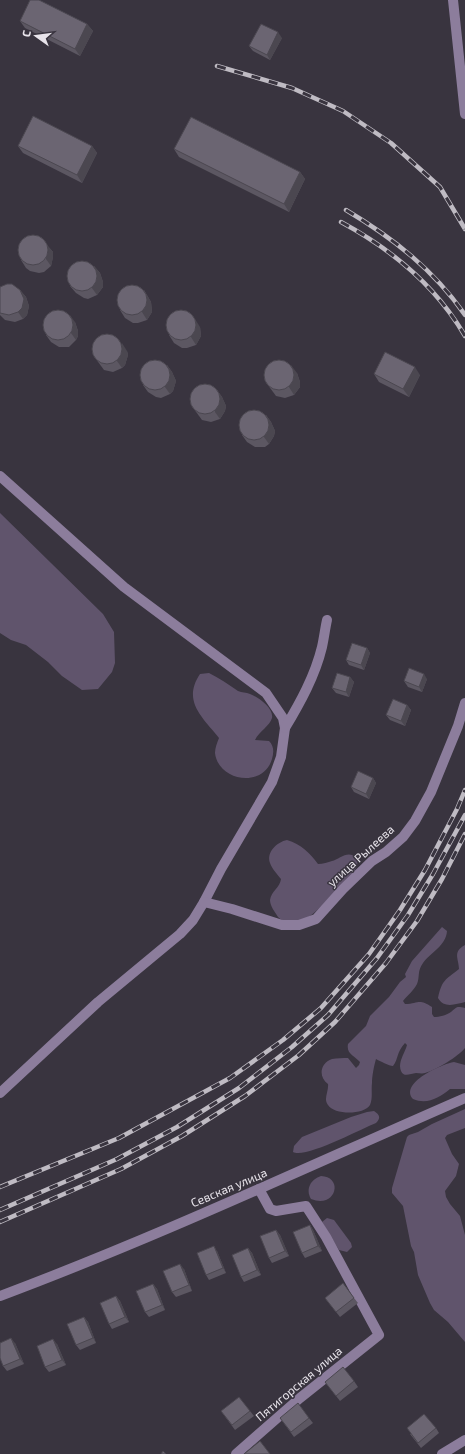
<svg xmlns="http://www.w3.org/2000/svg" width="465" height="1454" font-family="'Exo 2',sans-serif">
	<rect width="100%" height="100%" fill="#39343f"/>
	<!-- green -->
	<g fill="#60546c">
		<path d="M0 513 103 614 114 632 115 663 112 672 98 689 82 690 62 676 48 662 26 645 11 640 0 633Z"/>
		<path d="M209 673C219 678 228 684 238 691 242 693 246 692 250 694 258 697 274 708 272 718 270 726 259 731 255 740L269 741C274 746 274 752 272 759 263 789 218 781 215 753 215 748 217 743 219 738 202 717 182 701 200 674Z"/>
		<path d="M287 840C301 844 310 853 318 864 323 864 328 862 332 861 339 859 348 850 355 857 358 860 358 864 356 868 351 878 341 886 334 893 322 905 307 925 289 922 284 921 281 920 278 917 275 912 270 906 270 900 271 891 280 888 281 879 278 875 272 869 270 863 266 852 277 842 287 840Z"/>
		<path d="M442 927 447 931C446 946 431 952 423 963 417 971 420 977 417 984 414 990 407 996 403 1001L405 1004C419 1004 418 998 432 1007V1014L434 1017C439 1017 447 1015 451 1012 457 1007 456 1006 465 1008V1048C459 1056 436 1070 425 1073 422 1074 419 1073 416 1073 409 1074 401 1079 400 1066 400 1059 405 1052 407 1045L405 1043C396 1053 399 1058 393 1066 389 1066 380 1061 376 1059 374 1066 372 1076 372 1083 371 1090 373 1098 370 1105 364 1115 334 1115 328 1105 323 1099 329 1091 328 1084 318 1077 320 1063 332 1059 337 1058 343 1058 348 1058L356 1068 359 1065 360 1062C355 1056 346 1054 348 1044L366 1026 370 1016 389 997 400 982 406 977 405 974 412 961Z"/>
		<path d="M465 945V1002C456 1004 444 1009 438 998 442 980 445 980 459 969 459 959 452 952 465 945Z"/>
		<path d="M454 1062 465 1065V1089H450C439 1098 427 1105 413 1099 399 1083 442 1064 454 1062Z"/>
		<path d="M465 1109V1128L447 1135 445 1138 452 1154 459 1164 456 1176 445 1191 446 1197 450 1204 460 1216 465 1235V1342L448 1322 434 1310 430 1303 418 1275 414 1252 411 1246 403 1206 392 1193V1188L407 1137 409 1135 418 1132 432 1124Z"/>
		<path d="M374 1111C380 1115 381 1118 376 1123 361 1129 305 1159 293 1152L294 1146 302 1137 351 1117 367 1112Z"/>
		<path d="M321 1176C344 1177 336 1209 311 1199 305 1189 311 1179 321 1176Z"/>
		<path d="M327 1218 334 1220 351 1243 352 1247 347 1252 339 1250 322 1222Z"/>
	</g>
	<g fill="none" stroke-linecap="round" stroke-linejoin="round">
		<!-- minor -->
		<g stroke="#8c7d9c" stroke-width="10">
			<path d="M453 0 465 114"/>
			<path d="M0 476 124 587 266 693 283 718 285 728 281 757 272 782 221 869 204 902 193 920 180 934 98 1002 0 1093"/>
			<path d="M285 728C300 703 315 676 322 647 324 638 325 629 327 620"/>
			<path d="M204 902 232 909 282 925H299L316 919 343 889 372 861 386 852 403 837 415 821 431 792 458 726 465 703"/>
			<path d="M0 1296C158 1237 311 1165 465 1098"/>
			<path d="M236 1454 300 1398 379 1335 326 1237 306 1206 276 1211 270 1209 259 1189"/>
			<path d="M442 1454 465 1440"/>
		</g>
		<!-- rail casing -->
		<g stroke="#bfbbc3" stroke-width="4.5">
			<g id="rail">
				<path d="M217 66 292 88 343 111 391 143 440 187 465 229"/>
				<path d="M346 210C393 238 434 270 465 315"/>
				<path d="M341 222C391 249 436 286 465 336"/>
				<path d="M0 1187 119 1138 230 1078 283 1040 321 1008 369 954 400 910 425 870 457 809 465 790"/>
				<path d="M0 1210 117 1159 177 1127 239 1088 292 1047 328 1015 377 958 408 915 433 874 465 815"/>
				<path d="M0 1222 121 1169 182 1136 245 1096 299 1055 335 1022 386 963 417 921 442 879 465 834"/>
			</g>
		</g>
		<!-- rail -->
		<use href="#rail" stroke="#39343f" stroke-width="3" stroke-dasharray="9" stroke-linecap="butt"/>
	</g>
	<!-- wall -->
	<g fill="#5c5762">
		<path d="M20 21 87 24 93 31 80 56 25 28Z"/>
		<path d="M282 38 270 60 253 51 249 46Z"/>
		<path d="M18 146H92L97 153 82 183 23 153Z"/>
		<path d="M174 149 300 172 305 179 289 212 179 157Z"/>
		<path d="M47 245 53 252V257L51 266 44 272 39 273 30 271 26 268 21 260Z"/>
		<path d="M94 266 100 273 103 282V287L97 295 88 299 84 298 76 293 70 286Z"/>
		<path d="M0 287 20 290 26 297 29 306 27 315 23 319 15 322 5 320 0 315Z"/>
		<path d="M144 290 151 302 152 312 147 320 138 323H133L125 318 120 310Z"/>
		<path d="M75 322 78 331V336L76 340 69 347H59L51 342 46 335Z"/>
		<path d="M200 327 201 336 196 345 187 348H182L174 343 169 335Z"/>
		<path d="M127 351 128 355 125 365 122 368 113 372 104 370 93 355Z"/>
		<path d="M167 365 172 372 176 381 173 391 170 394 161 398 156 397 148 392 143 385Z"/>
		<path d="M297 373 300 382V387L294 395 285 398 276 396 265 381Z"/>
		<path d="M374 374 420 375 409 397 379 382Z"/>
		<path d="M217 390 222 397 226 406 225 411 220 419 211 422 202 420 191 405Z"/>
		<path d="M266 415 271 422 275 431 274 436 269 444 265 447H255L247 442 242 435Z"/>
		<path d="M367 648 370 653 364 670 349 665 346 660Z"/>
		<path d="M350 677 354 682 349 697 336 693 332 688Z"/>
		<path d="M427 679 422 692 408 687 404 681Z"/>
		<path d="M407 705 411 710 405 726 390 720 386 715Z"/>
		<path d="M373 778 376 783 369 799 354 792 351 787Z"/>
		<path d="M310 1225 313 1230 322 1251 305 1258 302 1253Z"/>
		<path d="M276 1230 280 1235 289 1256 272 1263 269 1258Z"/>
		<path d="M248 1248 252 1253 261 1275 244 1282 241 1277Z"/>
		<path d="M217 1251 226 1273 209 1280 206 1275Z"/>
		<path d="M184 1269 192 1291 176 1297 172 1292Z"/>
		<path d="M153 1284 157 1289 165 1310 149 1317 145 1312Z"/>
		<path d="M116 1296 120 1301 129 1322 112 1329 109 1324Z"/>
		<path d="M325 1298H354L358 1303 340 1317Z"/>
		<path d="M84 1317 88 1322 96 1343 80 1350 76 1345Z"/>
		<path d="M15 1343 24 1364 7 1371 3 1366Z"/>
		<path d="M57 1344 66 1365 49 1372 45 1367Z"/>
		<path d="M354 1381 358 1387 340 1401 325 1382Z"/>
		<path d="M221 1411H250L254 1416 235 1430Z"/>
		<path d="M280 1418H309L313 1423 294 1437Z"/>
		<path d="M436 1428 439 1433 421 1448 410 1434Z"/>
	</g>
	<!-- shaded-wall -->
	<g fill="#4b4750">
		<path d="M87 24 93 31 80 56 75 49Z"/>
		<path d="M278 32 282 38 270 60 267 55Z"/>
		<path d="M92 146 97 153 82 183 77 175Z"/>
		<path d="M300 172 305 179 289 212 284 204Z"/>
		<path d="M47 245 53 252V257L51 266 46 259Z"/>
		<path d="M94 266 100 273 103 282V287L97 295 92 288Z"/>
		<path d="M20 290 26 297 29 306 27 315 23 319 18 312Z"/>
		<path d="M144 290 151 302 152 312 147 320 142 312Z"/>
		<path d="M70 315 75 322 78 331V336L76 340 71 333Z"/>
		<path d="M195 319 200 327 201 336 196 345 191 337Z"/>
		<path d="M122 343 127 351 128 355 125 365 122 368 117 361Z"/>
		<path d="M167 365 172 372 176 381 173 391 170 394 165 387Z"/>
		<path d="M291 365 297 373 300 382V387L294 395 289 387Z"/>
		<path d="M415 367 420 375 409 397 403 389Z"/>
		<path d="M217 390 222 397 226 406 225 411 220 419 215 412Z"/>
		<path d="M266 415 271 422 275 431 274 436 269 444 264 437Z"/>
		<path d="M367 648 370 653 364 670 361 665Z"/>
		<path d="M424 674 427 679 422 692 419 687Z"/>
		<path d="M350 677 354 682 349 697 346 692Z"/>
		<path d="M407 705 411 710 405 726 401 721Z"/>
		<path d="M373 778 376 783 369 799 366 794Z"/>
		<path d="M310 1225 313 1230 322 1251 318 1246Z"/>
		<path d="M276 1230 280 1235 289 1256 285 1251Z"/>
		<path d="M214 1246 217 1251 226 1273 223 1268Z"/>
		<path d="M248 1248 252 1253 261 1275 257 1270Z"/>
		<path d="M180 1264 184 1269 192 1291 189 1285Z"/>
		<path d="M153 1284 157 1289 165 1310 162 1305Z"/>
		<path d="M116 1296 120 1301 129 1322 125 1317Z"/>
		<path d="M84 1317 88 1322 96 1343 93 1338Z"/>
		<path d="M11 1338 15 1343 24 1364 20 1359Z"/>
		<path d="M53 1339 57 1344 66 1365 62 1360Z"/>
	</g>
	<!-- building -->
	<g fill="#6b6572" stroke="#4b4750">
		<path d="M30 0H39L87 24 75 49 20 21Z"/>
		<path d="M261 24 278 32 267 55 249 46Z"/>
		<path d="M33 116 92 146 77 175 18 146Z"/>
		<path d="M191 117 300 172 284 204 174 149Z"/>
		<circle cx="33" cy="250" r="15"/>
		<circle cx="82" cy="276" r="15"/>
		<path d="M7 284H12L20 290 24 299 22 308 18 312 9 315 0 313V287Z"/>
		<circle cx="132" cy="300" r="15"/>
		<circle cx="58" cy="325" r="15"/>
		<circle cx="181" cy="325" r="15"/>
		<circle cx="107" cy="349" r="15"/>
		<path d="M385 352 415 367 403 389 374 374Z"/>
		<circle cx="279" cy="375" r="15"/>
		<circle cx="155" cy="375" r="15"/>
		<circle cx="205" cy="399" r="15"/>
		<circle cx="254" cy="425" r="15"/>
		<path d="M352 643 367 648 361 665 346 660Z"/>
		<path d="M409 668 424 674 419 687 404 681Z"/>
		<path d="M337 673 350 677 346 692 332 688Z"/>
		<path d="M393 699 407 705 401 721 386 715Z"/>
		<path d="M358 771 373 778 366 794 351 787Z"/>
		<path d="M310 1225 318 1246 302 1253 293 1232Z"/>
		<path d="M276 1230 285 1251 269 1258 260 1236Z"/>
		<path d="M214 1246 223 1268 206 1275 197 1253Z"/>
		<path d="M248 1248 257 1270 241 1277 232 1255Z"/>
		<path d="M180 1264 189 1285 172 1292 163 1271Z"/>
		<path d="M343 1283 354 1298 336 1312 325 1298Z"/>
		<path d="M153 1284 162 1305 145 1312 136 1291Z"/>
		<path d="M116 1296 125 1317 109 1324 100 1303Z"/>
		<path d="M84 1317 93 1338 76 1345 67 1324Z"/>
		<path d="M11 1338 20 1359 3 1366 0 1358V1343Z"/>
		<path d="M53 1339 62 1360 45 1367 37 1346Z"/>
		<path d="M343 1367 354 1381 336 1396 325 1382Z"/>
		<path d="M239 1397 250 1411 232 1425 221 1411Z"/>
		<path d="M298 1403 309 1418 291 1432 280 1418Z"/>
		<path d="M424 1414 436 1428 418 1443 407 1428Z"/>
		<path d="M260 1441 270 1454H244Z"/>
		<path d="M163 1451 166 1454H161Z"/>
	</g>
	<g text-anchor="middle" stroke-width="3" stroke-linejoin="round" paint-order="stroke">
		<!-- street labels -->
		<g font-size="12" fill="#e8e4eb" stroke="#39343f">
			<text transform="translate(361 856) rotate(-42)" y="4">улица Рылеева</text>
			<text transform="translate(229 1188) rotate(-23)" y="4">Севская улица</text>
			<text transform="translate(299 1384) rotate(-40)" y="4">Пятигорская улица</text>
		</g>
	</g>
	<!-- north arrow -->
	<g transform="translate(36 36) rotate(284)" stroke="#39343f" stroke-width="3" paint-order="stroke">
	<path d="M0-3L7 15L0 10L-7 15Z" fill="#e8e4eb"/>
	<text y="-6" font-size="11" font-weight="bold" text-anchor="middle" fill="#e8e4eb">С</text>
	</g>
</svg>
